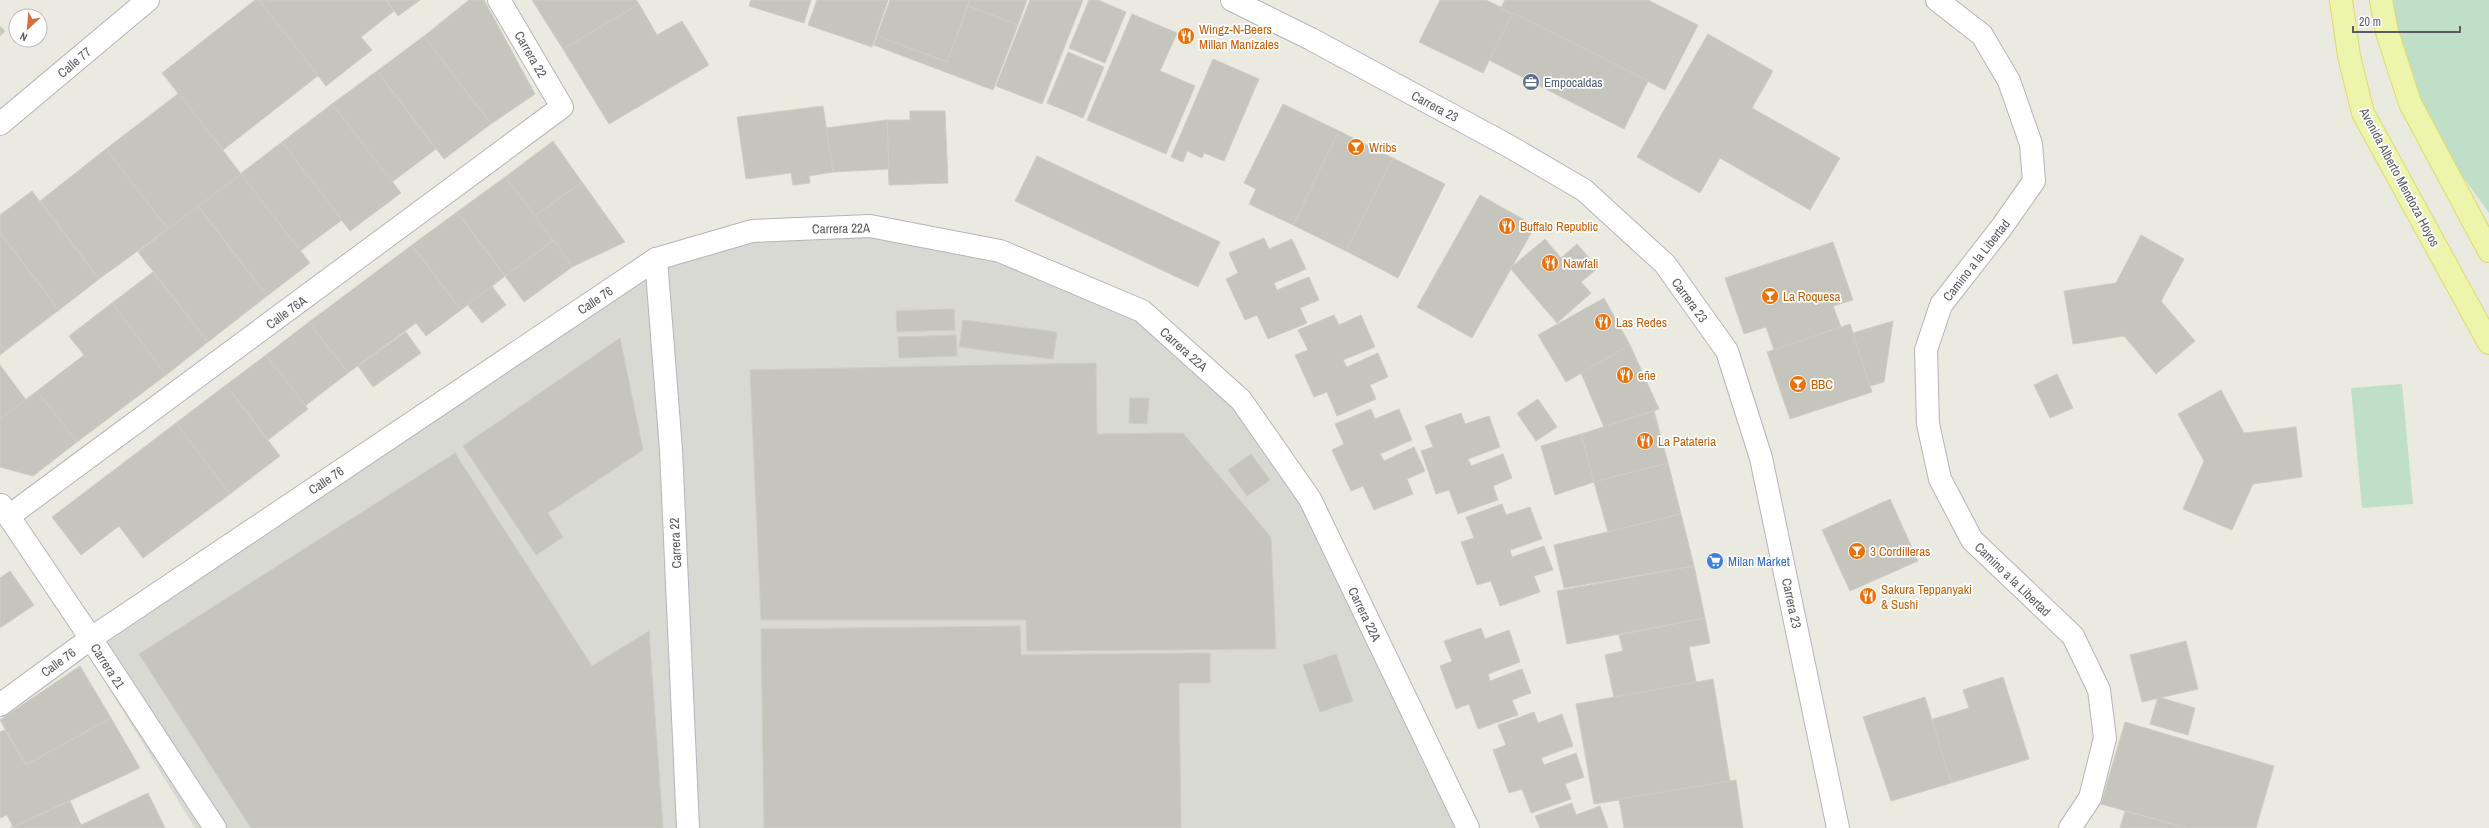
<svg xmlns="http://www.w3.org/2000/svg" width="2489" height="828" font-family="'Archivo Narrow',sans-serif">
	<rect width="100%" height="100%" fill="#eaeae1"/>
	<!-- industrial -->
	<path fill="#d9d9d3" d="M870 226 1000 251 1142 311 1241 400 1310 499 1478 828H195L86 651 656 259 752 231Z"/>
	<!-- green -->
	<g fill="#c0dfc8">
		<path d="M2381 0H2489V213L2410 103Z"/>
		<path d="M2402 384 2413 504 2362 508 2351 388Z"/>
	</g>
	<!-- building -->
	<g fill="#c6c5bd" stroke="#cecdc0">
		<path d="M255 0H259L319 75 223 150 162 73Z"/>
		<path d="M259 0H386L394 11 361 37 372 50 326 86Z"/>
		<path d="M386 0H420L398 16Z"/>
		<path d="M469 0H484L535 94 491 124 424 36Z"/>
		<path d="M532 0H636L639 4 563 49Z"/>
		<path d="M751 0H811L804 23 749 6Z"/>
		<path d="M817 0H888L872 47 808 25Z"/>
		<path d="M890 0H970L947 62 877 36Z"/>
		<path d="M970 0H1027L1018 25 968 6Z"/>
		<path d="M1030 0H1083L1042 104 996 86Z"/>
		<path d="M1089 0H1098L1126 12 1105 63 1069 48Z"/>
		<path d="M1440 0H1486L1513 13 1483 73 1419 42Z"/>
		<path d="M1505 0H1648L1698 25 1665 90 1501 8Z"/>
		<path d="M639 4 657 35 682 21 709 65 609 124 563 49Z"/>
		<path d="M968 6 1018 25 993 90 874 45 877 36 947 62Z"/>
		<path d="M1513 13 1648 81 1624 129 1489 60Z"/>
		<path d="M1132 14 1177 33 1160 71 1195 86 1166 154 1087 120Z"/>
		<path d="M0 26 5 31 0 36Z"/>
		<path d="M1708 34 1773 71 1752 108 1840 158 1810 210 1720 158 1700 193 1637 157Z"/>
		<path d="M424 36 491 124 444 159 377 71Z"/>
		<path d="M1068 52 1104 67 1083 118 1047 103Z"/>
		<path d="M1213 59 1259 79 1224 161 1204 153 1202 158 1187 151 1183 162 1171 157Z"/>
		<path d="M377 71 436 149 392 182 332 104Z"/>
		<path d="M179 93 241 174 168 229 106 149Z"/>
		<path d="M332 104 401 193 350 231 282 142Z"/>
		<path d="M1283 104 1339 131 1293 225 1249 204 1256 189 1244 183Z"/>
		<path d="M823 106 833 172 809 176 810 183 793 185 791 173 746 179 737 117Z"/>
		<path d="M910 111H945L948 183 889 185 887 120H910Z"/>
		<path d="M887 120 889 169 833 172 826 128Z"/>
		<path d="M1339 131 1393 158 1346 251 1293 225Z"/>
		<path d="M553 141 582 182 535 216 505 177Z"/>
		<path d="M282 142 342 220 300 251 240 174Z"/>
		<path d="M106 149 168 229 99 279 40 201Z"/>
		<path d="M1037 156 1220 242 1198 287 1015 201Z"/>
		<path d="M1393 158 1445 184 1398 278 1346 251Z"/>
		<path d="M241 174 310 263 267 296 198 206Z"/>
		<path d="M505 177 554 240 505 276 457 212Z"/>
		<path d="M582 182 625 242 572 267 535 216Z"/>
		<path d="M32 191 99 279 59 310 0 233V215Z"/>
		<path d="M1480 195 1535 226 1472 338 1417 307Z"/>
		<path d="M198 206 267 296 208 342 138 252Z"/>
		<path d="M457 212 505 276 461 310 412 245Z"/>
		<path d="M0 233 59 310 5 351 0 344Z"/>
		<path d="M2141 235 2184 259 2161 301 2195 341 2156 374 2124 336 2073 344 2064 291 2116 283Z"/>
		<path d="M1264 238 1269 249 1292 239 1306 269 1274 283 1277 290 1309 277 1319 300 1300 308 1307 323 1268 339 1257 315 1245 320 1226 279 1238 273 1229 253Z"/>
		<path d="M1545 239 1561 258 1577 244 1598 268 1581 282 1591 293 1557 323 1510 268Z"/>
		<path d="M554 240 572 267 524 302 505 276Z"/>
		<path d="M1833 242 1853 300 1833 306 1841 327 1774 350 1766 327 1744 334 1725 278Z"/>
		<path d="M412 245 461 310 426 336 416 323 348 373 309 322Z"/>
		<path d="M153 272 208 342 166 375 112 303Z"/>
		<path d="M492 286 506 305 482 323 467 304Z"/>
		<path d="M1604 298 1630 345 1566 382 1538 335Z"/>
		<path d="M112 303 166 375 77 442 37 391 84 355 69 336Z"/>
		<path d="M954 309 955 330 897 332 896 311Z"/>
		<path d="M1334 315 1339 325 1361 315 1375 347 1343 360 1347 367 1378 353 1388 377 1370 385 1376 399 1337 416 1327 392 1314 397 1295 355 1308 350 1298 330Z"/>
		<path d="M963 320 1057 332 1053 359 959 347Z"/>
		<path d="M1893 321 1884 382 1870 386 1853 333Z"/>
		<path d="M309 322 348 373 305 406 266 355Z"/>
		<path d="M1850 324 1872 392 1790 419 1767 352Z"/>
		<path d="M406 332 421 353 373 387 358 366Z"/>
		<path d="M956 335 957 356 899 358 898 337Z"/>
		<path d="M620 338 643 450 548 513 563 537 536 555 463 446Z"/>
		<path d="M0 344 5 351 0 355Z"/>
		<path d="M1630 345 1659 409 1604 427 1581 373Z"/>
		<path d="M266 355 308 409 268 440 226 385Z"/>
		<path d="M1096 363 1097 434 1183 433 1271 537 1276 649 1027 651 1026 620H761L750 370Z"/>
		<path d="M0 365 26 400 0 419Z"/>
		<path d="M2057 374 2073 408 2050 418 2034 385Z"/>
		<path d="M226 385 280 456 230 494 176 423Z"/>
		<path d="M2221 390 2244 433 2296 427 2302 477 2253 484 2232 530 2183 509 2204 461 2178 414Z"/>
		<path d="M37 391 77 442 33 476 0 467V419Z"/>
		<path d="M1130 398H1149L1147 424 1129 423Z"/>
		<path d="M1538 399 1557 427 1536 441 1517 413Z"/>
		<path d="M1371 409 1375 419 1399 409 1412 440 1380 454 1384 461 1414 447 1425 471 1407 479 1413 494 1374 510 1363 486 1351 491 1332 450 1344 444 1335 424Z"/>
		<path d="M1654 411 1668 463 1594 482 1581 434Z"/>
		<path d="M1461 413 1465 424 1489 416 1500 447 1468 459 1471 466 1503 454 1512 478 1493 486 1498 500 1458 514 1449 490 1436 494 1421 451 1433 447 1425 426Z"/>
		<path d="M176 423 230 494 143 558 119 526 81 555 52 517Z"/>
		<path d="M1581 434 1594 482 1555 495 1541 446Z"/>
		<path d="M455 453 592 666 649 631 663 828H251L139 654Z"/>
		<path d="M1251 454 1270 480 1247 496 1228 470Z"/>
		<path d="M1668 463 1681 514 1608 532 1594 482Z"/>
		<path d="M1890 499 1918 561 1850 591 1822 530Z"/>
		<path d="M1502 504 1506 515 1530 507 1542 539 1510 550 1512 557 1544 546 1553 570 1534 576 1540 592 1500 606 1491 581 1477 585 1461 542 1474 538 1466 517Z"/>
		<path d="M1681 514 1694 566 1564 588 1554 545Z"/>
		<path d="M1694 566 1705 618 1567 644 1557 591Z"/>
		<path d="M10 571 34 605 0 628V578Z"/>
		<path d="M1705 618 1710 643 1689 647 1696 682 1614 698 1605 655 1623 651 1619 635Z"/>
		<path d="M1020 626 1021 655 1210 653V683H1179L1181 828H764L761 629Z"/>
		<path d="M1481 628 1485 639 1509 630 1520 662 1488 674 1490 681 1522 669 1531 693 1512 700 1518 715 1478 729 1469 704 1456 709 1440 666 1452 661 1444 641Z"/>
		<path d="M2186 641 2198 689 2142 702 2130 655Z"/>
		<path d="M1336 654 1353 701 1320 712 1303 665Z"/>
		<path d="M80 666 111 718 26 765 0 720Z"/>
		<path d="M2003 677 2029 759 1951 783 1930 720 1969 708 1963 690Z"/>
		<path d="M1713 679 1730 782 1594 804 1576 704Z"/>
		<path d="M1925 697 1951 783 1891 801 1863 717Z"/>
		<path d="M2158 697 2195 708 2188 735 2150 724Z"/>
		<path d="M1534 712 1538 723 1562 714 1573 746 1541 758 1544 765 1576 753 1584 777 1565 784 1571 799 1531 813 1522 789 1509 793 1493 750 1506 745 1498 725Z"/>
		<path d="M111 718 140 768 13 827 7 815 0 818V732L5 730 26 765Z"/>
		<path d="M2125 722 2274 766 2256 828H2187L2101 804Z"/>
		<path d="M1736 780 1743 828H1624L1619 799Z"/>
		<path d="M148 793 165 828H74L81 825Z"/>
		<path d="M70 801 81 825 74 828H10Z"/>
		<path d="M1572 803 1576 815 1600 806 1608 828H1540L1535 816Z"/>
		<path d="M2125 811 2187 828H2120Z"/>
	</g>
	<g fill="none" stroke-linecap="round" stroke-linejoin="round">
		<!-- minor casing -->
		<g stroke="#b3b5ba" stroke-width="24">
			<g id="minor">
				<path d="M1937 0 1982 35 2009 81 2031 144 2034 181 2001 228 1941 305 1926 350 1928 424 1940 479 1972 540 2073 636 2099 690 2105 738 2090 798 2070 828"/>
				<path d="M656 259 671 450 688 828"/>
				<path d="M1 505 86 631 215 828"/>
				<path d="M9 516 562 107 499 0"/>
			</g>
		</g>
		<!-- tertiary casing -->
		<g stroke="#b3b5ba" stroke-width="24">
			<path id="tertiary" d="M0 705 90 639 656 259 752 231 870 226 1000 251 1142 311 1241 400 1310 499 1468 828"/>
		</g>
		<!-- secondary casing -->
		<g stroke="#b4b5bc" stroke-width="24">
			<g id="secondary">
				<path d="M1232 0 1311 39 1507 145 1584 190 1665 264 1727 351 1761 458 1838 828"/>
				<path d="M0 124 148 0"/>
			</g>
		</g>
		<!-- primary casing -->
		<g stroke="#dedc66" stroke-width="24">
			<g id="primary">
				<path d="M2341 0 2349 56 2363 113 2489 343"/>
				<path d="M2381 0 2387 32 2410 103 2489 251"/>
			</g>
		</g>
		<!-- minor -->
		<use href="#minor" stroke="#fff" stroke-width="22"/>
		<!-- tertiary -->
		<use href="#tertiary" stroke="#fff" stroke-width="22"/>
		<!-- secondary -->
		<use href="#secondary" stroke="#fff" stroke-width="22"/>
		<!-- primary -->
		<use href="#primary" stroke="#edf4ac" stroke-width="22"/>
	</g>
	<!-- icons -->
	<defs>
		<g id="restaurant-disc" transform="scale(0.9)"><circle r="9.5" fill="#e8710a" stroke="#fff"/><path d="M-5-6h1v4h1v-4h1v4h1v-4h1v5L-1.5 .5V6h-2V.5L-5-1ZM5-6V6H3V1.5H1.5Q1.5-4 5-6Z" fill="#fff"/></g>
		<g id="office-disc" transform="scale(0.9)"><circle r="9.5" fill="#5c6f8a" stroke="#fff"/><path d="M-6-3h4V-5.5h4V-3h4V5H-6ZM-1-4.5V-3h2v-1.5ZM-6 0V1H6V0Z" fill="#fff"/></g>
		<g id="bar-disc" transform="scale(0.9)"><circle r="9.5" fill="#e8710a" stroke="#fff"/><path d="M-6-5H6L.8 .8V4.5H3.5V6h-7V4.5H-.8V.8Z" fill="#fff"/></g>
		<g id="supermarket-disc" transform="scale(0.9)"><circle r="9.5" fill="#3f7fe0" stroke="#fff"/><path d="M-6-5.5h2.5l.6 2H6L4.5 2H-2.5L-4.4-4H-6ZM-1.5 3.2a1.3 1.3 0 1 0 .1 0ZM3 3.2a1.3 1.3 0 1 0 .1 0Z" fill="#fff"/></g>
	</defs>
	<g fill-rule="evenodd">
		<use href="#restaurant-disc" x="1186" y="36"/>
		<use href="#office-disc" x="1531" y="82"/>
		<use href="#bar-disc" x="1356" y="147"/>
		<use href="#restaurant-disc" x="1507" y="226"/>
		<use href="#restaurant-disc" x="1550" y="263"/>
		<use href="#bar-disc" x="1770" y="296"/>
		<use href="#restaurant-disc" x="1603" y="322"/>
		<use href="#restaurant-disc" x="1625" y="375"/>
		<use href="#bar-disc" x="1798" y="384"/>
		<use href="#restaurant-disc" x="1645" y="441"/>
		<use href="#bar-disc" x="1857" y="551"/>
		<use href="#supermarket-disc" x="1715" y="561"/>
		<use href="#restaurant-disc" x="1868" y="596"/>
	</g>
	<g text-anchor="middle" stroke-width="3.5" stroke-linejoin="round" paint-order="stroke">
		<!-- food labels -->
		<g font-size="13" fill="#c56008" stroke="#fff" text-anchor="start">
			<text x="1199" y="34">Wingz-N-Beers<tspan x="1199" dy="15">Millan Manizales</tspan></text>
			<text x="1369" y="152">Wribs</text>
			<text x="1520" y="231">Buffalo Republic</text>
			<text x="1563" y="268">Nawfali</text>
			<text x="1783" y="301">La Roquesa</text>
			<text x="1616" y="327">Las Redes</text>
			<text x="1638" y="380">eñe</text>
			<text x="1811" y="389">BBC</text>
			<text x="1658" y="446">La Patateria</text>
			<text x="1870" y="556">3 Cordilleras</text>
			<text x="1881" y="594">Sakura Teppanyaki<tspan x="1881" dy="15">&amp; Sushi</tspan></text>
		</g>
		<!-- street labels -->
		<g font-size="13" fill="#595b60" stroke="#fff">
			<text transform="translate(531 54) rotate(60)" y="5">Carrera 22</text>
			<text transform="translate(74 62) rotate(-40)" y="5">Calle 77</text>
			<text transform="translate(1435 106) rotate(28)" y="5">Carrera 23</text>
			<text transform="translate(2400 177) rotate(62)" y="5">Avenida Alberto Mendoza Hoyos</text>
			<text transform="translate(841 228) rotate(-1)" y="5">Carrera 22A</text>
			<text transform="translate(1976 260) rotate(-52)" y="5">Camino a la Libertad</text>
			<text transform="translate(595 300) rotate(-34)" y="5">Calle 76</text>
			<text transform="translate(1690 300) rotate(54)" y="5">Carrera 23</text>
			<text transform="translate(286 312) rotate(-36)" y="5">Calle 76A</text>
			<text transform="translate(1184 349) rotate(42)" y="5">Carrera 22A</text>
			<text transform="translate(326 480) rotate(-34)" y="5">Calle 76</text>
			<text transform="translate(675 543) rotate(-93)" y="5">Carrera 22</text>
			<text transform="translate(2013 579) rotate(44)" y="5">Camino a la Libertad</text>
			<text transform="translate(1792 603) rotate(78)" y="5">Carrera 23</text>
			<text transform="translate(1365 614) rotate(64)" y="5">Carrera 22A</text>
			<text transform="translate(58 662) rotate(-36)" y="5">Calle 76</text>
			<text transform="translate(108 666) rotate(57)" y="5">Carrera 21</text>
		</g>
		<!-- service labels -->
		<g font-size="13" fill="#4e5e75" stroke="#fff" text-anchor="start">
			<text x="1544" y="87">Empocaldas</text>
		</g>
		<!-- shop labels -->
		<g font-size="13" fill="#366cbe" stroke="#fff" text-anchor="start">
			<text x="1728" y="566">Milan Market</text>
		</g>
	</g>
	<!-- north arrow -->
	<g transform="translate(28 28) rotate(206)"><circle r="19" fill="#ffffff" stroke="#bdbdbf"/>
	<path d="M0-3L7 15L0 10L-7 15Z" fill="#d2713f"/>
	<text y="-6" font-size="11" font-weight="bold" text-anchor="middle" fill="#595b60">N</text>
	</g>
	<!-- scale -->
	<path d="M2353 26v6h107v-6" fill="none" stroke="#595b60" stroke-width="2"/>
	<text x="2359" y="26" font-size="12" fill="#595b60" stroke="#ffffff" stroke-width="3" paint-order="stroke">20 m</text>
</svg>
